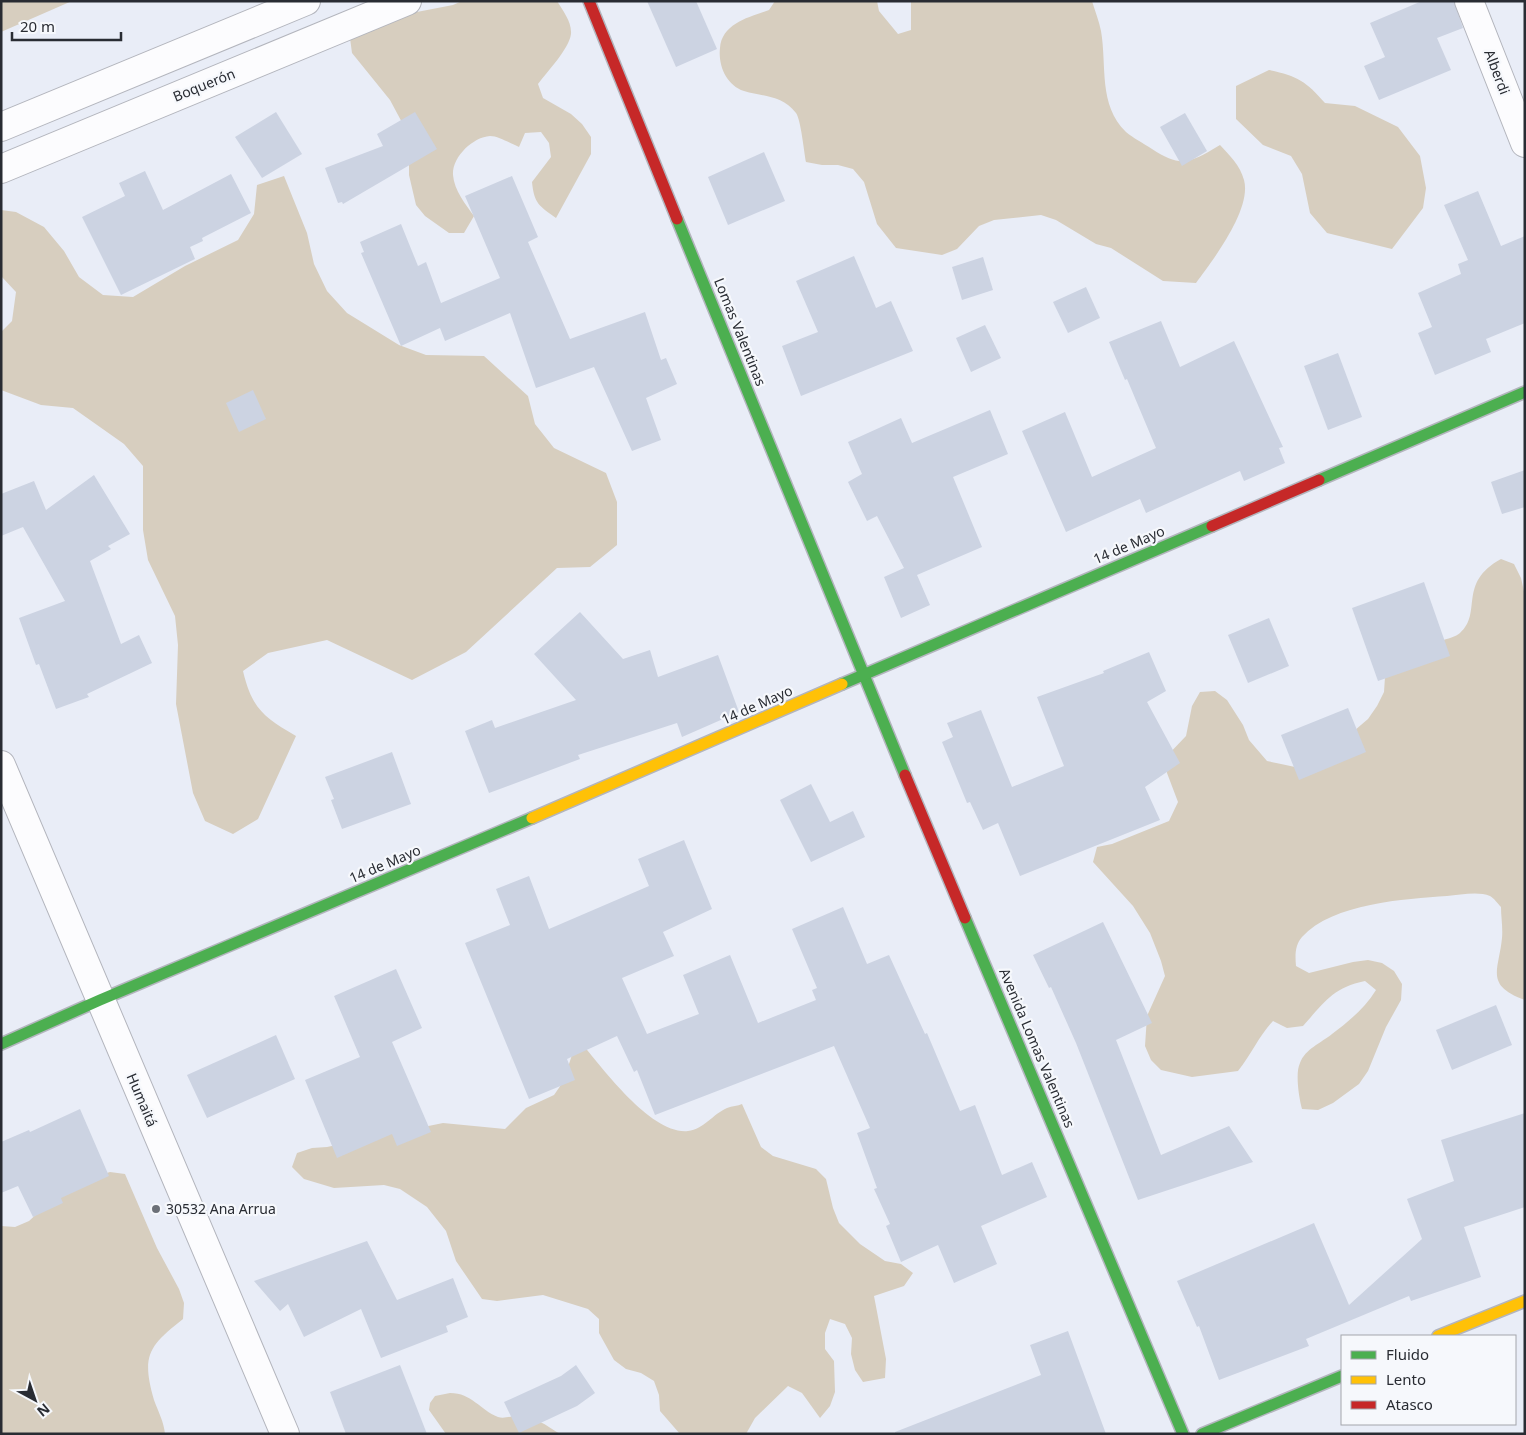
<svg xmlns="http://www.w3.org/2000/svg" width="1526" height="1435" font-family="'Noto Sans',sans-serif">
	<rect width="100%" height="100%" fill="#e9edf7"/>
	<!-- green -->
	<g fill="#d7cebf">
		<path d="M1 1H72L1 32Z"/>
		<path d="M462 1H557C563 11 572 22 571 34 569 49 547 72 538 84L543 98 571 114 582 124 591 137V154L556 218C539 206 534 203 532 182L551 157 549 143 541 132 525 133 519 147C511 144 499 136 490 136 473 137 452 157 453 175 454 190 466 205 474 216L464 233H449L425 216 416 205 409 175V143L405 128 390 100 352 53 350 38 391 17 453 5Z"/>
		<path d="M775 1H877L879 11 898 34 911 30V1H1092C1095 11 1099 21 1101 31 1107 65 1098 105 1126 132 1133 138 1143 143 1152 149 1182 169 1191 162 1220 145 1230 156 1240 165 1244 180 1252 209 1213 260 1196 283L1163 281 1111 248 1096 244 1056 220 1041 215 994 220 979 226 957 249 942 255 896 248 877 224 864 182 853 169 838 165H822L806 162C804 152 801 120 796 113 782 95 764 97 744 91 726 85 718 65 720 48 722 23 750 17 769 10Z"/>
		<path d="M1269 70C1297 76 1306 81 1325 103L1355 106 1398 127 1420 156 1426 188 1423 208 1392 249 1327 233 1310 213 1302 174 1291 156 1263 145 1236 119V86Z"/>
		<path d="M284 176 307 233 314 264 327 291 347 313 399 345 426 355 484 356 528 396 535 424 554 448 606 473 617 502V545L590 567 557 568 466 652 412 680 327 640 268 653 243 671C252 709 264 717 296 736L258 819 233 834 205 821 193 793 176 704 178 645 175 616 148 560 143 530V466L124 444 73 408 41 405 1 390V332L12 321 16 292 1 276V210L16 212 44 227 64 251 79 277 103 295 133 297 185 266 238 240 254 214 257 185Z"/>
		<path d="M1501 559 1514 564 1521 578 1525 596V1000C1484 985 1499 970 1502 938 1503 928 1501 917 1501 907 1498 904 1494 898 1490 896 1478 891 1460 895 1447 896 1405 899 1333 903 1302 937 1295 945 1295 955 1296 966L1309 973 1353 962 1368 960 1382 963 1394 971 1402 984 1401 1000 1386 1027 1368 1071 1359 1084 1333 1103 1318 1110 1302 1109C1299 1098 1295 1073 1300 1063 1305 1049 1321 1043 1332 1034 1348 1022 1365 1008 1376 990L1365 981C1332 988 1324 1003 1303 1026L1287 1028 1273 1021C1259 1036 1251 1055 1238 1071L1192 1077 1161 1070 1151 1060 1145 1046 1147 1016 1165 976 1161 961 1150 933 1133 906 1093 862 1097 847 1112 844 1169 821 1178 802 1167 773 1165 758 1186 736 1192 706 1200 692 1215 691 1227 700 1243 725 1249 740 1267 761 1295 767 1334 748 1368 719 1377 706 1384 692 1385 677C1396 668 1406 656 1417 649 1428 642 1452 640 1460 633 1483 613 1457 583 1501 559Z"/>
		<path d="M583 1045C604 1070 652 1135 688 1131 704 1129 713 1114 727 1108 732 1106 738 1106 742 1104L761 1147 773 1156 816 1169 826 1179 833 1208 839 1223 860 1244 885 1261 901 1264 913 1273 904 1286 874 1296 886 1359 885 1378 863 1382 855 1370 851 1354 852 1338 845 1324 830 1319 825 1333V1349L834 1361 835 1392 830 1406 820 1418 802 1393 788 1386 755 1418 746 1434H680L660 1411 659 1395 654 1381 641 1373 626 1369 614 1360 599 1333V1319L588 1309 543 1295 497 1301 482 1299 456 1261 446 1231 427 1207 400 1189 384 1185 334 1188 304 1179 292 1167 297 1153 312 1148 327 1147 443 1123 505 1129 526 1108 554 1095 563 1082 572 1055Z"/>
		<path d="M110 1172 125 1174 157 1248 179 1289 184 1303 183 1319C149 1346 141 1355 154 1400 158 1411 164 1422 165 1434H1V1226L15 1227 29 1221 53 1199 81 1181Z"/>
		<path d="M450 1393C472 1393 480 1410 498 1417 504 1419 511 1416 517 1416 534 1416 546 1425 560 1434H446L429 1410 430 1403 435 1396Z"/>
	</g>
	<!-- building -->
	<g fill="#ccd3e2">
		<path d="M647 1H696L717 49 676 67Z"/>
		<path d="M1422 1H1454L1463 28 1437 38 1451 70 1379 100 1364 66 1385 57 1370 23Z"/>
		<path d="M276 112 302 154 262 178 235 137Z"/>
		<path d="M415 112 437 149 343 204 342 202 338 203 325 168 383 146 377 134Z"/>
		<path d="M1185 113 1207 151 1182 166 1160 127Z"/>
		<path d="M764 152 785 201 728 225 708 177Z"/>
		<path d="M145 171 163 210 231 174 251 213 202 238 203 241 190 247 195 259 121 295 82 217 125 196 119 183Z"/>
		<path d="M512 176 538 237 528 242 570 339 645 312 661 360 666 358 677 384 646 398 661 440 632 451 594 367 536 388 510 313 445 341 440 328 401 346 361 253 364 252 360 242 401 224 418 266 426 262 441 303 500 278 465 196Z"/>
		<path d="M1478 191 1501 246 1525 236V323L1486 339 1491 352 1435 375 1418 333 1432 327 1418 293 1461 274 1458 264 1468 260 1444 205Z"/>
		<path d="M854 256 876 308 891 301 913 351 801 396 782 346 818 332 796 281Z"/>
		<path d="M983 257 993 290 962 300 952 267Z"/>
		<path d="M1086 287 1100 318 1068 333 1053 302Z"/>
		<path d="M1161 321 1180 367 1234 341 1283 447 1279 448 1285 463 1244 481 1240 471 1146 513 1140 499 1066 532 1022 431 1065 412 1092 477 1156 448 1127 379 1125 380 1109 342Z"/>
		<path d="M985 325 1001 358 971 372 956 338Z"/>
		<path d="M1338 353 1362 417 1328 430 1304 366Z"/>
		<path d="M253 390 266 419 239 432 226 403Z"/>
		<path d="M990 410 1008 454 953 477 982 547 917 575 930 605 901 618 884 577 904 568 877 516 867 521 848 482 862 474 848 442 901 418 912 443Z"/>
		<path d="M1525 470V507L1502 514 1491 482Z"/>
		<path d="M94 475 130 534 108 546 111 549 90 561 121 644 139 635 152 663 87 694 89 697 56 709 39 664 36 665 19 618 65 601 23 527 1 536V494L34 481 46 510Z"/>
		<path d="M1424 582 1450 656 1378 681 1352 608Z"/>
		<path d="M580 612 623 659 650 650 658 677 718 655 739 712 682 737 677 723 578 755 580 759 489 793 465 731 492 720 495 728 576 700 534 654Z"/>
		<path d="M1269 618 1289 666 1248 683 1228 635Z"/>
		<path d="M1149 652 1166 691 1147 702 1180 763 1145 787 1160 820 1020 876 998 823 983 830 970 802 967 803 942 742 953 737 947 723 981 710 1012 787 1064 766 1037 697 1104 673 1103 671Z"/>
		<path d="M1348 708 1366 752 1299 780 1281 735Z"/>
		<path d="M392 752 411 804 342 829 331 800 334 799 325 777Z"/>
		<path d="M811 784 830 822 853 811 865 837 811 862 780 800Z"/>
		<path d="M684 840 712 909 663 932 674 956 622 978 647 1034 699 1014 683 975 730 955 758 1023 816 1000 812 990 817 988 792 929 843 907 867 964 889 955 925 1034 927 1033 960 1111 975 1105 1002 1175 1032 1162 1047 1197 981 1226 997 1264 954 1283 938 1245 901 1262 886 1226 890 1224 874 1189 877 1188 857 1133 870 1128 834 1046 655 1115 637 1070 634 1072 617 1036 567 1059 575 1080 529 1099 465 943 510 925 496 889 529 876 549 929 649 886 638 859Z"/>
		<path d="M1103 922 1152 1023 1116 1040 1161 1155 1229 1126 1253 1162 1138 1200 1076 1043 1051 987 1049 988 1033 955Z"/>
		<path d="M396 969 422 1028 392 1042 431 1132 397 1146 392 1134 337 1158 305 1080 360 1057 334 996Z"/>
		<path d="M1496 1005 1512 1045 1452 1070 1436 1030Z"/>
		<path d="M276 1035 295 1079 207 1118 187 1075Z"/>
		<path d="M80 1109 109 1176 61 1198 63 1203 33 1217 18 1186 1 1193V1142L29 1130 30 1132Z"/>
		<path d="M1525 1113V1207L1464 1227 1481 1277 1411 1301 1409 1296 1306 1339 1309 1346 1219 1380 1199 1326 1197 1327 1177 1281 1314 1223 1349 1305 1422 1239 1407 1199 1454 1181 1441 1140Z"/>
		<path d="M367 1241 397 1300 453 1278 468 1317 446 1326 448 1332 381 1358 361 1309 304 1337 288 1304 280 1311 254 1281Z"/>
		<path d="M1068 1331 1106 1434H895V1432L1041 1375 1030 1345Z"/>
		<path d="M400 1365 427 1434H346L330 1392Z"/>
		<path d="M576 1365 595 1393 577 1406 519 1433 504 1402 561 1376Z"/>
	</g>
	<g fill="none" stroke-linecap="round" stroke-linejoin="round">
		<!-- street casing -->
		<g stroke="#b3b5bd" stroke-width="30">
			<g id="street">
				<path d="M1469 1 1525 143"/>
				<path d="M1 127 306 1"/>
				<path d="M1 169 407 1"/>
				<path d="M1 765 285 1434"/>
			</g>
		</g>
		<!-- fast casing -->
		<g stroke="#b3b5bd" stroke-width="14">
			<g id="fast">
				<path d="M677 219 905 775"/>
				<path d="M1319 480 1525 392"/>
				<path d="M842 684 1212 526"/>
				<path d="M965 918 1183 1434"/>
				<path d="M1 1044 100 1000 532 818"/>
				<path d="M1202 1434 1342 1376"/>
			</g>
		</g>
		<!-- slow casing -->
		<g stroke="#b3b5bd" stroke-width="14">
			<g id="slow">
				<path d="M532 818 842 684"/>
				<path d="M1438 1336 1525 1301"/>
			</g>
		</g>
		<!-- jam casing -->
		<g stroke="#b3b5bd" stroke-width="14">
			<g id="jam">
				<path d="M589 1 677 219"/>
				<path d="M1212 526 1319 480"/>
				<path d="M905 775 965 918"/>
			</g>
		</g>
		<!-- street -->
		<use href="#street" stroke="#fcfcfe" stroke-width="28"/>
		<!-- fast -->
		<use href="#fast" stroke="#4caf50" stroke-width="11"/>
		<!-- slow -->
		<use href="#slow" stroke="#ffc107" stroke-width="11"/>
		<!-- jam -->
		<use href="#jam" stroke="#c62828" stroke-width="11"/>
	</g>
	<!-- markers -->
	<circle fill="#6c7078" stroke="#f6f8fc" stroke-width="2" cx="156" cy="1209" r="5"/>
	<g text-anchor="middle" stroke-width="4.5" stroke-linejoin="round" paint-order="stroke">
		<!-- street labels -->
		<g font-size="14" fill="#292c33" stroke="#f6f8fc">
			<text transform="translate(1497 72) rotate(69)" y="5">Alberdi</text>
			<text transform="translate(204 85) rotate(-22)" y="5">Boquerón</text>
			<text transform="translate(740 332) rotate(68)" y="5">Lomas Valentinas</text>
			<text transform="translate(1129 545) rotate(-23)" y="5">14 de Mayo</text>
			<text transform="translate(757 705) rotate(-24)" y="5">14 de Mayo</text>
			<text transform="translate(385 864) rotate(-23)" y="5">14 de Mayo</text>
			<text transform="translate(1037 1048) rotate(67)" y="5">Avenida Lomas Valentinas</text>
			<text transform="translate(142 1100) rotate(67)" y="5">Humaitá</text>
		</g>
		<!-- poi labels -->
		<g font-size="14" fill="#292c33" stroke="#f6f8fc" text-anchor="start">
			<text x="166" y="1214">30532 Ana Arrua</text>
		</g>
	</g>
	<!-- border -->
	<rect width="1526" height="1435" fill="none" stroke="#292c33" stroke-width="5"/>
	<!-- legend -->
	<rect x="1341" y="1335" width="175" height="90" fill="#f6f8fc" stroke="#a4a6ac"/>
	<rect x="1351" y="1351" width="25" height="8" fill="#4caf50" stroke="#a4a6ac"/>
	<text x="1386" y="1360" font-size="15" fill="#292c33">Fluido</text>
	<rect x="1351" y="1376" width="25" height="8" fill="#ffc107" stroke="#a4a6ac"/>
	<text x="1386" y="1385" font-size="15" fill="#292c33">Lento</text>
	<rect x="1351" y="1401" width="25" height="8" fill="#c62828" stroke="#a4a6ac"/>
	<text x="1386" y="1410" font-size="15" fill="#292c33">Atasco</text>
	<!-- north arrow -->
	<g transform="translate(35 1400) rotate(140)" stroke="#f6f8fc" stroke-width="4" paint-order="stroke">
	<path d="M0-4L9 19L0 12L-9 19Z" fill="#292c33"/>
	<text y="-8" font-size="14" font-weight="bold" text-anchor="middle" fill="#292c33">N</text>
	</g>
	<!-- scale -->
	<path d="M12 32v8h109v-8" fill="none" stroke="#292c33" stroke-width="2.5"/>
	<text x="20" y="32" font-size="15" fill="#292c33" stroke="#f6f8fc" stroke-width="4" paint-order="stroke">20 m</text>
</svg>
